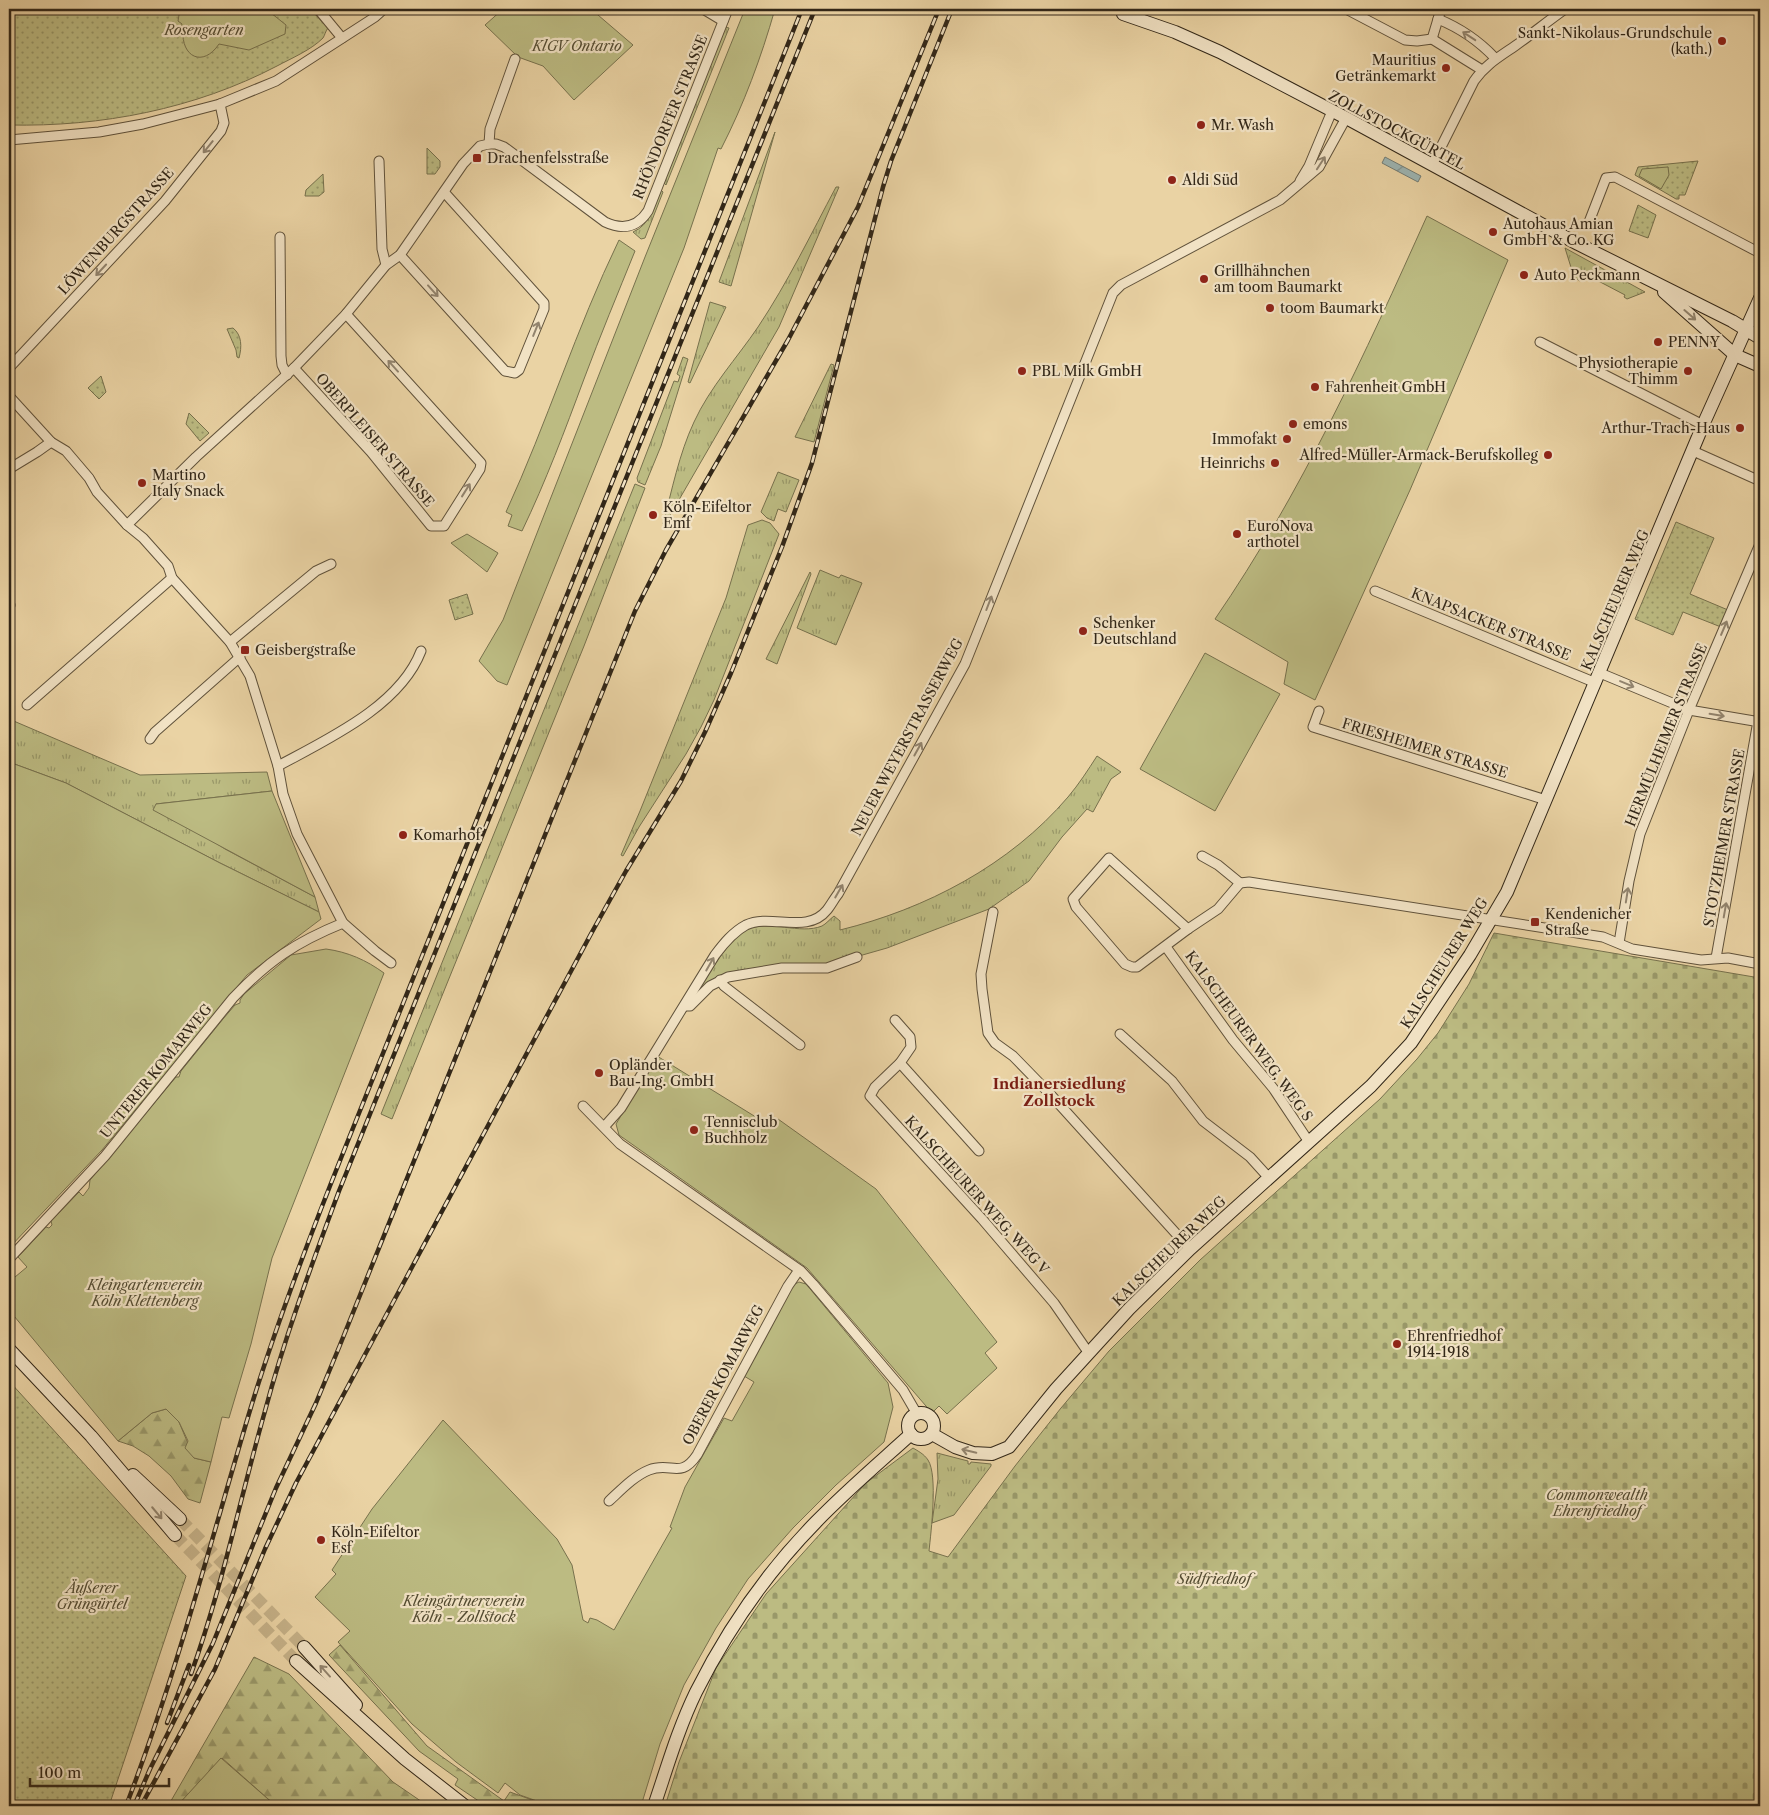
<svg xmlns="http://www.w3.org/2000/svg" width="1769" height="1815" font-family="'Libre Caslon Text',serif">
	<defs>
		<pattern id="grass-tufts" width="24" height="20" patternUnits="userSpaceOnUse" patternTransform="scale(1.25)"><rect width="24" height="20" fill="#bcbb82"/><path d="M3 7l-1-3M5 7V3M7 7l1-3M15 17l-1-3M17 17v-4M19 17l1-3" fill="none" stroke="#999869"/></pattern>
		<pattern id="forest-firs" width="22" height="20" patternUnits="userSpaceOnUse" patternTransform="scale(1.25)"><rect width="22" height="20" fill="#bcbb82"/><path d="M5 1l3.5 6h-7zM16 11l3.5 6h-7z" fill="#999869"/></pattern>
		<pattern id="cemetery-stones" width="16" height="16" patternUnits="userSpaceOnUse" patternTransform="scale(1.25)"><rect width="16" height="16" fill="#bcbb82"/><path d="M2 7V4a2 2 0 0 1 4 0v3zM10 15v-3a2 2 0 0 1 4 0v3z" fill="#999869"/></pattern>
		<pattern id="park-dots" width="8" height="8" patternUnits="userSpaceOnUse" patternTransform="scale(1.25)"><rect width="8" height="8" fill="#bcbb82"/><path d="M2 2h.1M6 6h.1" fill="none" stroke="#999869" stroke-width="1.8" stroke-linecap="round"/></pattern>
		<pattern id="water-waves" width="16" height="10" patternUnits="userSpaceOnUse" patternTransform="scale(1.25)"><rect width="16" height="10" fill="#9db5b2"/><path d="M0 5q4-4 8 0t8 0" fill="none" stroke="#819390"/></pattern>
	</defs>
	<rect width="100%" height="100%" fill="#ead3a4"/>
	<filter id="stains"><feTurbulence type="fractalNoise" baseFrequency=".004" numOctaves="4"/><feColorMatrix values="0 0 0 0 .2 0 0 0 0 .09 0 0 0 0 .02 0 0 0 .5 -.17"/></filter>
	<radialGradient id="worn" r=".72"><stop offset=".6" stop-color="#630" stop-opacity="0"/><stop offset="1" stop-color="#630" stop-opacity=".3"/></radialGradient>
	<!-- grass -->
	<g fill="url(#grass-tufts)" stroke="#77714d">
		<path d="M725 27 729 28 666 185 664 183Z"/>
		<path d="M775 132 731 286 719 282Z"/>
		<path d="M836 187H839L779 327 665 524H663C672 490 679 454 694 422 710 387 737 358 758 327 788 282 811 234 836 187Z"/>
		<path d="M661 190 663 192 645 238 641 239 633 232C650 225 654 206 661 190Z"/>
		<path d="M1565 248 1645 292 1627 299 1624 297 1625 295 1585 274 1580 281 1574 277Z"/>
		<path d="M710 302 726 307 690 383 688 382Z"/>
		<path d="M683 357 688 359 661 446 645 485 638 482 637 478 674 381 678 382 680 376 677 374Z"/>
		<path d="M831 364 834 365 814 442 795 437Z"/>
		<path d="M778 472 799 480 786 512 778 509 774 521 767 518 761 512Z"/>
		<path d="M635 484 645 488 584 646 392 1119 381 1114Z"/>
		<path d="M762 520 770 523 779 534 714 700 701 727 686 754 639 827 623 856 621 855 640 811 726 598 748 525Z"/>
		<path d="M820 570 839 578 841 575 862 583 836 645 797 628Z"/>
		<path d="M810 572 811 574 777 664 766 659Z"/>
		<path d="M9 719 140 775 267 772 272 791 156 804 225 849 315 897 319 912 220 863 66 783 9 762Z"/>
		<path d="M1097 756 1121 772 1111 779 1093 812 1087 809 1062 837 1029 881 989 909 887 948 824 966H769L736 971 713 979 699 994 698 991C708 975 730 938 745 930 769 919 800 935 822 926 826 924 830 919 834 916L840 921V930C926 909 1010 865 1068 797 1079 784 1088 770 1097 756Z"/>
		<path d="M937 1453 968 1461V1464H970L971 1462 991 1464V1466L954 1515 932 1523 938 1479Z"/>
	</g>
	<!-- forest -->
	<g fill="url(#forest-firs)" stroke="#77714d">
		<path d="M166 1409 179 1422 194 1458 211 1462 200 1503 188 1499 171 1476 149 1456 133 1446 118 1441 152 1413Z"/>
		<path d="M340 1645 427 1746 504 1801 510 1792 549 1806H486L455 1785 458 1779 419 1751 329 1655Z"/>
		<path d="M254 1657 289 1674 393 1782 428 1806H276L222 1758 177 1806H168Z"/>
	</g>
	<!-- cemetery -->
	<path fill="url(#cemetery-stones)" stroke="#77714d" d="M1494 933 1760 978V1806H665L679 1762 716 1668 766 1594 866 1483 913 1448C918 1451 924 1454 928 1460 938 1475 931 1532 929 1551L948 1557 1015 1466 1061 1408 1109 1351 1200 1260 1380 1099 1417 1059 1438 1033 1469 984Z"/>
	<!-- park -->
	<g fill="url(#park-dots)" stroke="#77714d">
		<path d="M9 9H310L328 28C325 32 325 35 323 38 311 50 292 58 277 66 195 109 101 127 9 125Z"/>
		<path d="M427 148 440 161V167L435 174H427Z"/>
		<path d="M1698 161 1685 195H1679V199H1676L1635 175 1638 167Z"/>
		<path d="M323 174 324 192 319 196H305L306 190Z"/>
		<path d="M1638 205 1656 215 1648 238 1629 231Z"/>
		<path d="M233 328C242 335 242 347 239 358L237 357 236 350 227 329Z"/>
		<path d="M101 376 106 392 99 399 88 388Z"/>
		<path d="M189 413 209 433 200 441 186 424Z"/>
		<path d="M1676 522 1714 538 1690 594 1728 610 1721 627 1683 612 1673 635 1635 619Z"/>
		<path d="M467 594 473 614 455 620 449 600Z"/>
		<path d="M9 1381 186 1576 109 1806H9Z"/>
	</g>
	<!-- garden -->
	<g fill="#bcbb82" stroke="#77714d">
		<path d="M180 9H266L286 25 285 34 249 50 219 44C203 68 181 57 183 30L181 28 182 24 178 21Z"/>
		<path d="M503 9H591L633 45 574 100 543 66 518 57 485 25Z"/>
		<path d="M745 9H775C761 58 744 104 721 149L718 148 684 248 507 685 497 681 479 661 503 620 645 257Z"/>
		<path d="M1668 167 1669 175 1661 189 1639 176 1642 169Z"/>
		<path d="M1427 216 1508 260 1410 490 1315 700 1284 684 1288 662 1215 619C1301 494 1365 354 1427 216Z"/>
		<path d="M619 240 635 251C618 293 600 336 584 379 565 430 546 481 522 531L508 526 512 515 506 512C547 423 576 329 619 240Z"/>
		<path d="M467 534 498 553 487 572 451 543Z"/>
		<path d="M1205 653 1280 694 1215 811 1140 769Z"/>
		<path d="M9 762 66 783 220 863 319 912 321 919 247 975 102 1150 9 1248Z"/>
		<path d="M272 791 315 897 153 810 156 804Z"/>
		<path d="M326 949C348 952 366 960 384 973L272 1258 251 1344 229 1418 222 1417 211 1462 194 1458 185 1448 188 1441 179 1422 166 1409 152 1413 118 1441 9 1310V1282L27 1267 18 1257 46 1227 49 1228 52 1225 51 1221 79 1192 83 1196 89 1188 90 1180 176 1077H179L181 1071 223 1019 235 1005 240 1003V1000L244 994 291 955Z"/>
		<path d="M657 1056 772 1127 778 1119 876 1189 997 1342 985 1353 997 1368 947 1414 939 1406 932 1413 807 1268 619 1135 616 1124Z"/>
		<path d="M799 1282 806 1284 888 1383 893 1407 884 1442 836 1485 793 1528 748 1579 716 1628 684 1685 660 1744 641 1806H551L520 1795 505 1783 498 1793 456 1762 412 1724 338 1642 350 1631 315 1597 336 1574 332 1570 372 1509 443 1420 557 1539 572 1565 583 1620 588 1623 590 1618 597 1620 614 1630 672 1528 670 1527 685 1487 724 1418 732 1421 754 1382 744 1376 793 1285Z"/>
		<path d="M221 1758 276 1806H177Z"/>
	</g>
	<!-- water -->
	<path fill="url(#water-waves)" stroke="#727c74" d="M1385 157 1421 176 1418 182 1382 163Z"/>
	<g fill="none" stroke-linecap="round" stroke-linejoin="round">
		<!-- secondary-tunnel -->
		<g stroke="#c5b188" stroke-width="12" stroke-dasharray="12 6" stroke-linecap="butt">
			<path d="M180 1519 304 1647"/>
			<path d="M175 1535 296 1661"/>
		</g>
		<!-- street casing -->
		<g stroke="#60523b" stroke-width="11">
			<g id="street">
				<path d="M318 9 342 38"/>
				<path d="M703 9 723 21"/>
				<path d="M1346 9 1405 40 1417 41 1432 39 1482 70"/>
				<path d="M1438 19C1460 28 1479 41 1495 58"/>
				<path d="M1432 39 1441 9"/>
				<path d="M9 140 99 132 143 124 220 104 276 81 375 17 384 9"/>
				<path d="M489 144 490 129 515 59"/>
				<path d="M379 161 382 249 386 265"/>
				<path d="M1432 165 1474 81C1485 65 1499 57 1515 46 1532 34 1548 21 1565 9"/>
				<path d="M1300 181 1309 166 1332 111"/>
				<path d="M1589 222 1606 178 1615 177 1760 253"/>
				<path d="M280 237 281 356 282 365 287 375"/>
				<path d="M400 255 505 371 515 373 519 370 544 309V303L444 192"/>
				<path d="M1540 342 1703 425"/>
				<path d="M9 368 165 201 221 131 224 123 220 104"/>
				<path d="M294 368 371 452 431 526H444L480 469 481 463 346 314"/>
				<path d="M9 396 51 442 66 451 89 478 97 492 127 525 143 538 168 566 172 578 230 642 250 676 278 766 283 794 297 834 343 923 375 951 391 963"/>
				<path d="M1693 451 1760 481"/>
				<path d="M9 469 37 452 51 442"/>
				<path d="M127 525 196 457 294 368 346 314 386 265 400 255 463 164 480 146 489 144H496L504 147 605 222C622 230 637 228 648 211L728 9"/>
				<path d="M1375 591 1596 683"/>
				<path d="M9 602 10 605 9 606"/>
				<path d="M230 642 316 571 331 564"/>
				<path d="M1600 673 1689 710 1760 722"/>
				<path d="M27 705 172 578"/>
				<path d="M1319 711 1313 727 1546 800"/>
				<path d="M150 739 155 732 240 657"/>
				<path d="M278 766C328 739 400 706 421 651"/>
				<path d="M1202 856 1218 865 1240 883"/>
				<path d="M1109 858 1188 929 1137 967H1132L1125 964 1076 907 1073 899Z"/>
				<path d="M1240 883 1249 882 1603 937 1632 949 1701 960 1728 958 1760 964"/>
				<path d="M993 912 981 974 982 989 988 1033 995 1043 1013 1056 1050 1094 1190 1249"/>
				<path d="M1188 929 1218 909 1240 883"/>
				<path d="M1619 943 1629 881 1640 834 1689 710 1760 544"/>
				<path d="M1166 947 1233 1040 1273 1088 1309 1142"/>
				<path d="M1716 958 1758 721"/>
				<path d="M720 980 724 986 800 1045"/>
				<path d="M685 1006H690L710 986 728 977 782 968H827L857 957"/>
				<path d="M895 1020 910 1037 911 1047 900 1063 875 1087 870 1096 982 1219 1054 1303 1088 1352"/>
				<path d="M1120 1034 1172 1081 1203 1121 1250 1157 1269 1178"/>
				<path d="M900 1063 979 1151"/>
				<path d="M583 1106 620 1144 801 1271 813 1284 903 1390 917 1414"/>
				<path d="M604 1127 621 1108 715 955C724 943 733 932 746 925 771 913 807 935 827 910 831 905 834 899 838 894L965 664 1113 293 1121 285 1280 200 1319 167 1346 118"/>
				<path d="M9 1259 105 1156 233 998C268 961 296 942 343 923"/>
				<path d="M609 1501C621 1490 634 1476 649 1470 671 1461 680 1480 697 1455L788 1286 799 1270"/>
			</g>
		</g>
		<!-- secondary casing -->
		<g stroke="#322718" stroke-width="14">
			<g id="secondary">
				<path d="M1123 14 1175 32 1220 52 1350 120 1578 244 1732 321 1760 338"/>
				<path d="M1664 292 1735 355 1760 366"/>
				<path d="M9 1349 91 1436 175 1535"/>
				<circle cx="921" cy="1426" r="13"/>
				<path d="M932 1434 955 1447 973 1453 992 1454 1009 1447 1056 1389 1129 1309 1190 1249 1371 1086 1411 1043 1470 955 1507 892 1703 425 1760 298"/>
				<path d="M133 1475 180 1519"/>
				<path d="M304 1647 356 1705"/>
				<path d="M296 1661 405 1759 465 1806"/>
				<path d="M654 1806C667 1768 678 1729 696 1692 727 1630 767 1572 816 1522 846 1491 879 1463 911 1434"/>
			</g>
		</g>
		<!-- street -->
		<use href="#street" stroke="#f1e2c4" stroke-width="9"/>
		<!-- secondary -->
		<use href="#secondary" stroke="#f1e2c4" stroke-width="12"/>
		<!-- rail casing -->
		<g stroke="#322718" stroke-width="4.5">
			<g id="rail">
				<path d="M191 1674C222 1588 240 1499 265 1411 285 1336 312 1264 339 1191L815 9"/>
				<path d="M167 1723 189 1665"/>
				<path d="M135 1804 150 1769 213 1643 276 1488 316 1403 340 1345 635 611 666 550 788 340 858 207 939 9"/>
				<path d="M126 1806C176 1676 211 1540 251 1407 278 1319 311 1233 345 1148L802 9"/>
				<path d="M141 1806 215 1669 265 1549 296 1483 592 932 626 871 681 781 705 732 731 673 782 547 812 463 883 187 891 161 952 9"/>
			</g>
		</g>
		<!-- rail -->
		<use href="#rail" stroke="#f1e2c4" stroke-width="2.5" stroke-dasharray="8" stroke-linecap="butt"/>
	</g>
	<!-- one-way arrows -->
	<defs><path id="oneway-shaft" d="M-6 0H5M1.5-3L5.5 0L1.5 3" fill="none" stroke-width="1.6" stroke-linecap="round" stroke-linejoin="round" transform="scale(1.25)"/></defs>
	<g stroke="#92846e">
		<use href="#oneway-shaft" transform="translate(1469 36) rotate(-147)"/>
		<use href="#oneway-shaft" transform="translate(208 147) rotate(129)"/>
		<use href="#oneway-shaft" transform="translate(1321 163) rotate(-57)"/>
		<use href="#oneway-shaft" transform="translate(101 270) rotate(133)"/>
		<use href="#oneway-shaft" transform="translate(433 291) rotate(48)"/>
		<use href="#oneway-shaft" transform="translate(1690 315) rotate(41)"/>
		<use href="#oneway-shaft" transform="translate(536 329) rotate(-68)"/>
		<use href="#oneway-shaft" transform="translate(393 366) rotate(-132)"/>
		<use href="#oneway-shaft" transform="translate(466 490) rotate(-58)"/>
		<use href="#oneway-shaft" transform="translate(989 603) rotate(-69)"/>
		<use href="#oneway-shaft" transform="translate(1724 628) rotate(-67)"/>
		<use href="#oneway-shaft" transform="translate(1627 684) rotate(23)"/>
		<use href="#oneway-shaft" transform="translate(1717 715) rotate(9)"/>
		<use href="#oneway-shaft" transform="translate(918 749) rotate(-61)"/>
		<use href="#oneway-shaft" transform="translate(839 891) rotate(-60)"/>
		<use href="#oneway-shaft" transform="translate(1627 895) rotate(-81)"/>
		<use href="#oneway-shaft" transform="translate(1725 910) rotate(-80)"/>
		<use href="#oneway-shaft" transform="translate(710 964) rotate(-60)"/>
		<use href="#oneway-shaft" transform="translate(969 1451) rotate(-167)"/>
		<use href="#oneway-shaft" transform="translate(157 1513) rotate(50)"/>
		<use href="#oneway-shaft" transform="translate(325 1671) rotate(-132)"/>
	</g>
	<!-- markers -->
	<g fill="#8f2418" stroke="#f1e2c4" stroke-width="2">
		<circle cx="1722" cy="41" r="5"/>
		<circle cx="1446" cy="68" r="5"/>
		<circle cx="1201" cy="125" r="5"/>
		<rect x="472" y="153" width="10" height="10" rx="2.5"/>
		<circle cx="1172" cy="180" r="5"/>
		<circle cx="1493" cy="232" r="5"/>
		<circle cx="1524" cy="275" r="5"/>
		<circle cx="1204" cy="279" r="5"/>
		<circle cx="1270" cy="308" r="5"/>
		<circle cx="1658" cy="342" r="5"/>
		<circle cx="1022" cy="371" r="5"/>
		<circle cx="1688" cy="371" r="5"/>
		<circle cx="1315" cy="387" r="5"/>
		<circle cx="1293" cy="424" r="5"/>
		<circle cx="1740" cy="428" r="5"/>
		<circle cx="1287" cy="439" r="5"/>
		<circle cx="1548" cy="455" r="5"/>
		<circle cx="1275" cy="463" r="5"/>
		<circle cx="142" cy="483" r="5"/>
		<circle cx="653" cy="515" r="5"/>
		<circle cx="1237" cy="534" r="5"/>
		<circle cx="1083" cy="631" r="5"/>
		<rect x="240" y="645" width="10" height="10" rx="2.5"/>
		<circle cx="403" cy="835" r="5"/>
		<rect x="1530" y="917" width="10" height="10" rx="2.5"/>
		<circle cx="599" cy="1073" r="5"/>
		<circle cx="694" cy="1130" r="5"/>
		<circle cx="1397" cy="1344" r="5"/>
		<circle cx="321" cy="1540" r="5"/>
	</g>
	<g text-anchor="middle" stroke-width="4.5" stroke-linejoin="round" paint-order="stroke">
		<!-- park labels -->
		<g font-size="14" font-style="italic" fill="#544c32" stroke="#f1e2c4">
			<text x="204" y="35">Rosengarten</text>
			<text x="577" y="51">KlGV Ontario</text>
			<text x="145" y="1290">Kleingartenverein<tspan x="145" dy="16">Köln Klettenberg</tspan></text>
			<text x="1597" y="1500">Commonwealth<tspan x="1597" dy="16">Ehrenfriedhof</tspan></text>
			<text x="1214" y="1584">Südfriedhof</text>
			<text x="92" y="1593">Äußerer<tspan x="92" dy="16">Grüngürtel</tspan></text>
			<text x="464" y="1606">Kleingärtnerverein<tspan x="464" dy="16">Köln - Zollstock</tspan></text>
		</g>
		<!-- poi labels -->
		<g font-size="14" fill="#322718" stroke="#f1e2c4" text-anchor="start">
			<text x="1712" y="38" text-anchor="end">Sankt-Nikolaus-Grundschule<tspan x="1712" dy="16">(kath.)</tspan></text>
			<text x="1436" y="65" text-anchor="end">Mauritius<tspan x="1436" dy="16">Getränkemarkt</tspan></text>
			<text x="1211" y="130">Mr. Wash</text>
			<text x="487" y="163">Drachenfelsstraße</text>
			<text x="1182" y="185">Aldi Süd</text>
			<text x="1503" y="229">Autohaus Amian<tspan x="1503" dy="16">GmbH &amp; Co. KG</tspan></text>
			<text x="1214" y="276">Grillhähnchen<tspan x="1214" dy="16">am toom Baumarkt</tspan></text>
			<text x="1534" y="280">Auto Peckmann</text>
			<text x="1280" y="313">toom Baumarkt</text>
			<text x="1668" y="347">PENNY</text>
			<text x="1678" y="368" text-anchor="end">Physiotherapie<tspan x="1678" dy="16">Thimm</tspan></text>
			<text x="1032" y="376">PBL Milk GmbH</text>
			<text x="1325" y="392">Fahrenheit GmbH</text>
			<text x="1303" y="429">emons</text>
			<text x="1730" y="433" text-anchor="end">Arthur-Trach-Haus</text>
			<text x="1277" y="444" text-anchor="end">Immofakt</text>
			<text x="1538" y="460" text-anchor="end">Alfred-Müller-Armack-Berufskolleg</text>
			<text x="1265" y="468" text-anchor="end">Heinrichs</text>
			<text x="152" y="480">Martino<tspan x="152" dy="16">Italy Snack</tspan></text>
			<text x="663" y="512">Köln-Eifeltor<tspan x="663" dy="16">Emf</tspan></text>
			<text x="1247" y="531">EuroNova<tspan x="1247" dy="16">arthotel</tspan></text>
			<text x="1093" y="628">Schenker<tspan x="1093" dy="16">Deutschland</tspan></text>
			<text x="255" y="655">Geisbergstraße</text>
			<text x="413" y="840">Komarhof</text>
			<text x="1545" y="919">Kendenicher<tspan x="1545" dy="16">Straße</tspan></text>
			<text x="609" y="1070">Opländer<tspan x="609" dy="16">Bau-Ing. GmbH</tspan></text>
			<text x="704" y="1127">Tennisclub<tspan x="704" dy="16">Buchholz</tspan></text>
			<text x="1407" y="1341">Ehrenfriedhof<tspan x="1407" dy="16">1914-1918</tspan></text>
			<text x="331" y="1537">Köln-Eifeltor<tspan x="331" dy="16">Esf</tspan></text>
		</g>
		<!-- street labels -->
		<g font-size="14" fill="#322718" stroke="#f1e2c4">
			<text transform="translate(670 117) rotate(-68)" y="5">RHÖNDORFER STRASSE</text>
			<text transform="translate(1397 130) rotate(28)" y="5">ZOLLSTOCKGÜRTEL</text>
			<text transform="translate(116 231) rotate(-48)" y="5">LÖWENBURGSTRASSE</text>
			<text transform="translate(375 440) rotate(49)" y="5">OBERPLEISER STRASSE</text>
			<text transform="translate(1615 600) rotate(-67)" y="5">KALSCHEURER WEG</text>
			<text transform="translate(1491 624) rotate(22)" y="5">KNAPSACKER STRASSE</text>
			<text transform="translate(1666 735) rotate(-68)" y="5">HERMÜLHEIMER STRASSE</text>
			<text transform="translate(907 737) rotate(-62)" y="5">NEUER WEYERSTRASSERWEG</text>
			<text transform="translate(1425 748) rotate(17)" y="5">FRIESHEIMER STRASSE</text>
			<text transform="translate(1724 838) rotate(-80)" y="5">STOTZHEIMER STRASSE</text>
			<text transform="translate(1444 963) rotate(-58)" y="5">KALSCHEURER WEG</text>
			<text transform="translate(1249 1036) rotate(54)" y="5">KALSCHEURER WEG, WEG S</text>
			<text transform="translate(156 1071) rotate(-51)" y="5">UNTERER KOMARWEG</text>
			<text transform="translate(977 1195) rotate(48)" y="5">KALSCHEURER WEG, WEG V</text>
			<text transform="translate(1169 1251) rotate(-44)" y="5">KALSCHEURER WEG</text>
			<text transform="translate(723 1375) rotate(-62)" y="5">OBERER KOMARWEG</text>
		</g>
		<!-- neighbourhood labels -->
		<g font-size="15" font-weight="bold" fill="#7a1f14" stroke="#f1e2c4">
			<text x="1059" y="1089">Indianersiedlung<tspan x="1059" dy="17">Zollstock</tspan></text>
		</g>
	</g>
	<!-- margin -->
	<rect width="1769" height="1815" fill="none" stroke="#ead3a4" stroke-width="30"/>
	<rect x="10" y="10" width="1749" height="1795" fill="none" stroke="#322718" stroke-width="2.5"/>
	<rect x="15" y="15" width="1739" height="1785" fill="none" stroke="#322718"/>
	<!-- scale -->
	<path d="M30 1778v8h139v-8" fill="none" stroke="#322718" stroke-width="2.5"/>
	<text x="38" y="1778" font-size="15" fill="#322718" stroke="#f1e2c4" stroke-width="4" paint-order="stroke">100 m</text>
	<rect width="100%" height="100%" filter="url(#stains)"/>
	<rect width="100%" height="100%" fill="url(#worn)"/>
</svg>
